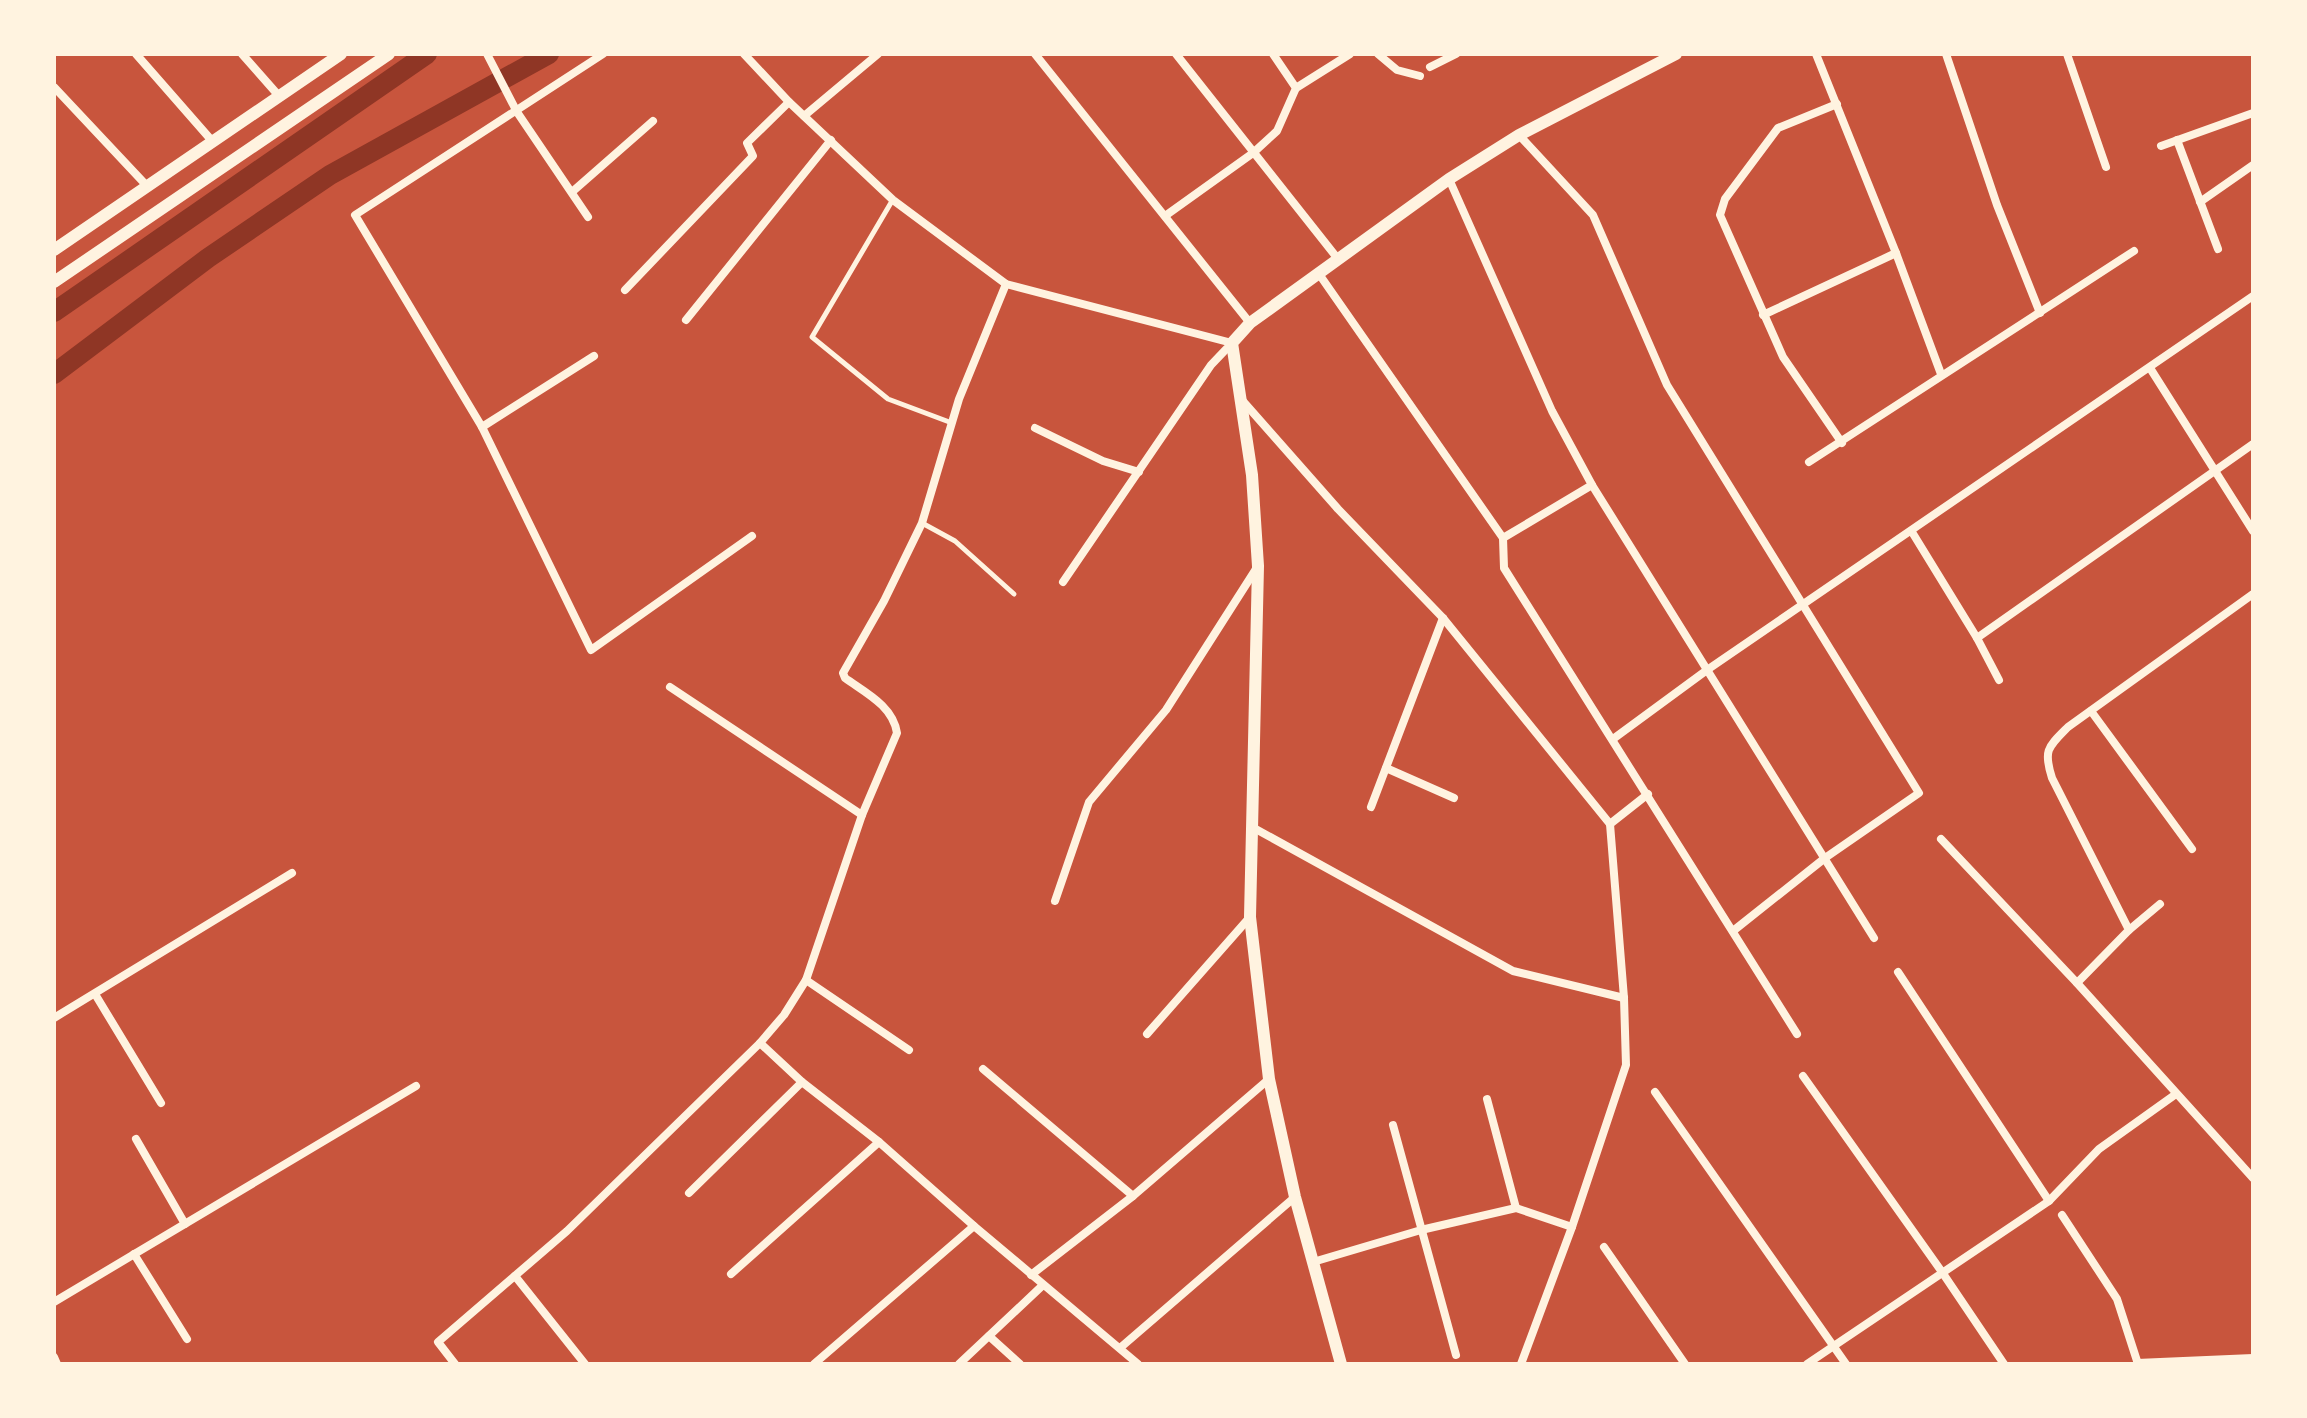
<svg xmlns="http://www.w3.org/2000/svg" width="2307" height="1418" font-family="Figtree,sans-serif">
	<rect width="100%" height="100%" fill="#c8553d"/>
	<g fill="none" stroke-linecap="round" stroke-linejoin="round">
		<!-- canal -->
		<g stroke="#8f3625" stroke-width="20">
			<path d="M54 312 427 54"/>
			<path d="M54 374 208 258 330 175 549 54"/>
		</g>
		<!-- service -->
		<g stroke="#fff3e0" stroke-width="5">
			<path d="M892 201 812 337 888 399 952 423"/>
			<path d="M922 523 955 541 1014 594"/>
		</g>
		<!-- minor -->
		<g stroke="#fff3e0" stroke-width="8">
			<path d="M136 54 213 142"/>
			<path d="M242 54 279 96"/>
			<path d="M487 54 517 112 588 217"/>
			<path d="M603 54 355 215 482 427 591 650 752 536"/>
			<path d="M744 54 789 102 893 200 1006 284 1232 343 1211 365 1063 582"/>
			<path d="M1035 54 1250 323"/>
			<path d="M1176 54 1338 259"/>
			<path d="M1378 54 1397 70 1420 76"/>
			<path d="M1816 54 1896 253 1941 374"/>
			<path d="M1946 54 1997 205 2040 313"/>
			<path d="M2067 54 2106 167"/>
			<path d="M1430 67 1456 54"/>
			<path d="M54 87 147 186"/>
			<path d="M1296 88 1350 54"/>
			<path d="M1837 104 1778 128 1725 199 1720 215 1783 357 1842 443"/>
			<path d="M804 116 878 54"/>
			<path d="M1519 135 1593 215 1667 385 1919 793 1825 858 1733 931"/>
			<path d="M2177 140 2218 249"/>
			<path d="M2161 146 2253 113"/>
			<path d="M1449 179 1552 411 1592 485 1503 538 1504 568 1797 1034"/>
			<path d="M572 192 653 121"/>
			<path d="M2200 202 2253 165"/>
			<path d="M1165 216 1253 153 1277 131 1296 88 1273 54"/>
			<path d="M1319 274 1503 538"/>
			<path d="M625 290 753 156 747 143 789 102"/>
			<path d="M1763 315 1896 253"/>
			<path d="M686 320 831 140"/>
			<path d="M2150 368 2253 531"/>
			<path d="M1241 399 1338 509 1443 618 1610 824"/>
			<path d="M482 427 594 356"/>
			<path d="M1035 428 1103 461 1139 472"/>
			<path d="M1809 462 2134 251"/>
			<path d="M1592 485 1874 938"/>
			<path d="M1912 532 1977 638 1999 680"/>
			<path d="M1977 638 2253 444"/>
			<path d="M670 687 862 815"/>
			<path d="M2091 711 2192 849"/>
			<path d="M1613 739 1707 670 2253 296"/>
			<path d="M1386 768 1454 798"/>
			<path d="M1371 807 1443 618"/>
			<path d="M1252 827 1513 971 1624 998"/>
			<path d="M1941 839 2077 983 2253 1178"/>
			<path d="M1055 901 1089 802 1166 710 1256 569"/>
			<path d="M2129 930 2160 904"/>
			<path d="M1898 972 2049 1201"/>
			<path d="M806 980 909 1050"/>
			<path d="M2077 983 2129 930 2052 778C2043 750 2048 747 2068 727L2253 594"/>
			<path d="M95 994 161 1103"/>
			<path d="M54 1018 292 873"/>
			<path d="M1147 1034 1250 917"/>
			<path d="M760 1043 802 1082 879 1142 974 1226 1138 1364"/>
			<path d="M983 1069 1133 1196"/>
			<path d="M1803 1076 1942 1272 2004 1364"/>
			<path d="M1655 1092 1846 1364"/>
			<path d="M1487 1099 1516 1208"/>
			<path d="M1393 1125 1456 1355"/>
			<path d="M136 1139 185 1224"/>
			<path d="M689 1193 802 1082"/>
			<path d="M2062 1215 2117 1299 2138 1364"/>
			<path d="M1604 1247 1685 1364"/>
			<path d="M134 1254 187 1339"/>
			<path d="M1313 1262 1421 1230 1516 1208 1572 1227"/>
			<path d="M731 1274 879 1142"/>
			<path d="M1031 1275 1133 1196 1269 1079"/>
			<path d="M515 1276 585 1364"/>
			<path d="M54 1302 416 1086"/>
			<path d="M989 1336 1020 1364"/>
			<path d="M1120 1348 1295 1197"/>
			<path d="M54 1357 57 1364"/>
			<path d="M2137 1363 2253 1358"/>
			<path d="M455 1364 438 1342 567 1231 760 1043 784 1015 806 980 862 815 897 733C893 706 866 693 845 678L843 673 884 601 922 523 959 399 1006 284"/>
			<path d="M814 1364 974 1226"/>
			<path d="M959 1364 1043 1285"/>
			<path d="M1521 1364 1572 1227 1626 1065 1624 998 1610 824 1648 794"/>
			<path d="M1807 1364 2049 1201 2099 1149 2176 1094"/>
		</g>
		<!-- tertiary -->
		<g stroke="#fff3e0" stroke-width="12">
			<path d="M54 250 341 54"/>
			<path d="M54 282 389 54"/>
			<path d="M1341 1364 1295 1197 1269 1079 1250 917 1258 566 1252 475 1232 343 1250 323 1449 179 1519 135 1676 54"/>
		</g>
	</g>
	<!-- border -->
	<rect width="2307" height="1418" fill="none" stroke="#fff3e0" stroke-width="112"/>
</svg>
